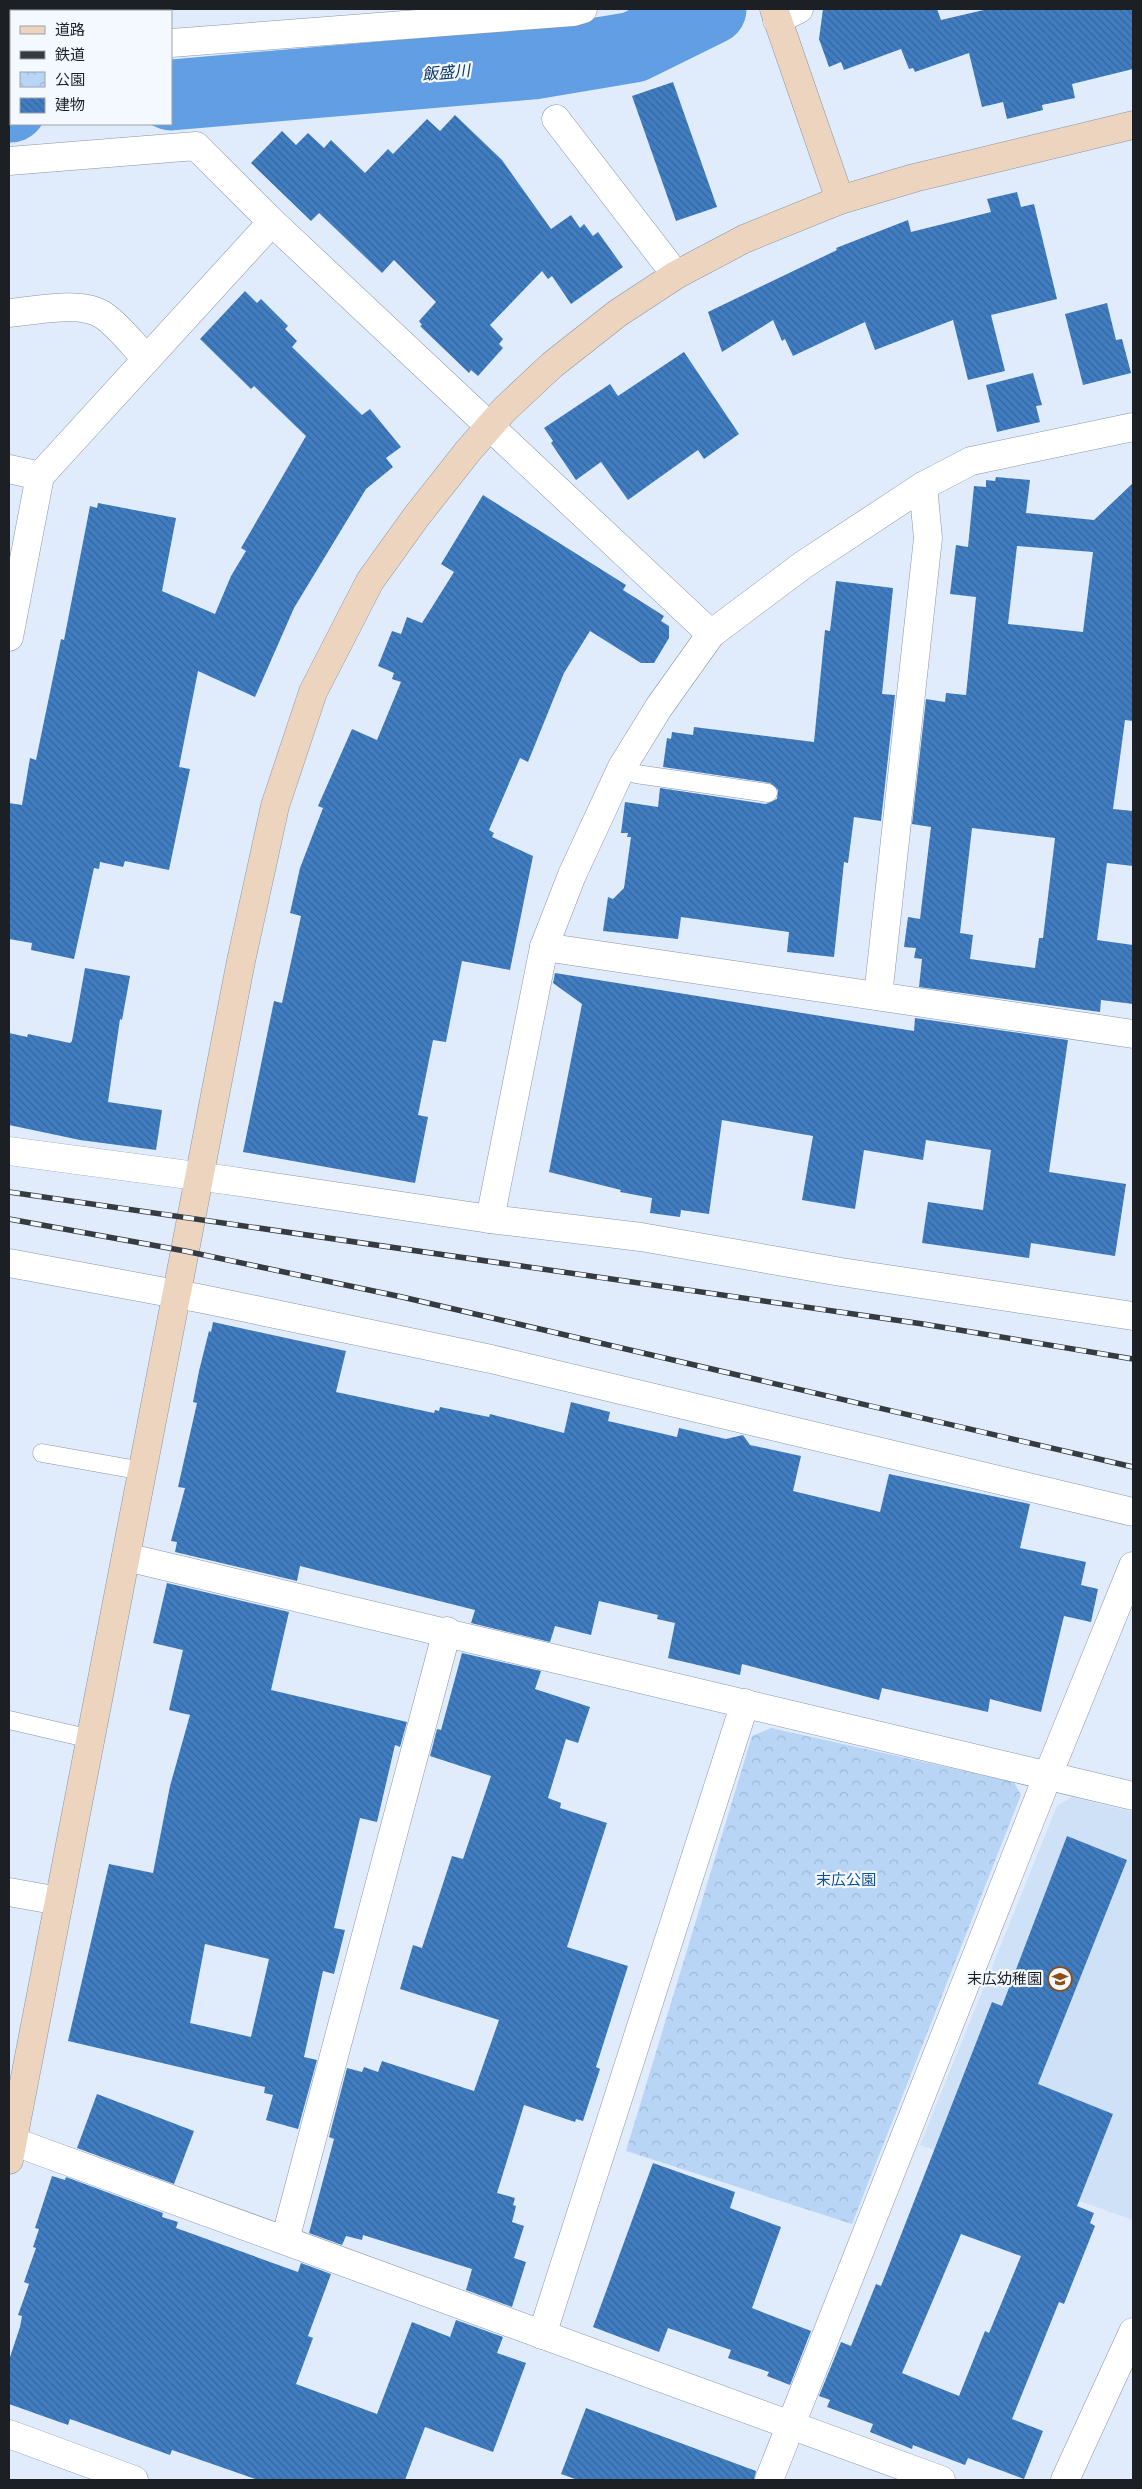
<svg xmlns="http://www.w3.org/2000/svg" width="1142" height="2489" font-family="'Work Sans','Noto Sans JP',sans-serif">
	<defs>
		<pattern id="park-crowns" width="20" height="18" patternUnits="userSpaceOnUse" patternTransform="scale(1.25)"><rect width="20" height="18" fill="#b9d5f6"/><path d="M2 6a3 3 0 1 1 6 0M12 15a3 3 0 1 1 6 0" fill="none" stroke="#9eb7d3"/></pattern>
		<pattern id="building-back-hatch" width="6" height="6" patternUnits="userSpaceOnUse" patternTransform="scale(1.25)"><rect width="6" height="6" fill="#417dc1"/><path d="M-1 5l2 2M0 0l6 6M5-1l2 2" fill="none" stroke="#36669d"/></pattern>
	</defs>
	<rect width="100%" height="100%" fill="#e0ecfc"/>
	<!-- built -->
	<path fill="#cfe1f6" d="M1072 1797 1133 1812V2220L920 2145 1057 1806Z"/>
	<!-- park -->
	<path fill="url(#park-crowns)" d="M771 1728 1014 1782 1021 1795 852 2224 626 2151 752 1736Z"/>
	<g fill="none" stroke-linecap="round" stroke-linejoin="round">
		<!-- river -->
		<g stroke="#619ee4" stroke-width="71">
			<path d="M171 95 533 64 634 47 711 9"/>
			<path d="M9 107H11"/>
		</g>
	</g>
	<!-- building -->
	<g fill="url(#building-back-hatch)" fill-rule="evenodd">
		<path d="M823 9H937L941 20 988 9H1133V69L1072 84 1075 98 1042 105 1043 110 1007 119 1003 102 982 107 969 53 915 72 913 68 909 69 901 49 844 70 841 62 829 67 819 39Z"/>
		<path d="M673 82 717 207 676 221 632 96Z"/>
		<path d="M455 115 502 160 551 229 571 215 580 228 584 224 593 236 598 232 623 267 571 304 552 276 548 279 542 271 490 325 503 339 499 344 503 348 478 376 471 370 469 373 420 326 422 325 419 321 436 302 394 260 382 273 319 213 311 221 251 163 282 131 296 145 308 133 324 148 331 140 365 173 388 149 393 154 427 119 440 131Z"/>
		<path d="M1017 192 1021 207 1034 204 1057 299 991 315 1005 371 968 380 953 320 875 350 865 322 793 356 785 339 782 341 773 320 722 352 708 312 837 250 836 248 908 220 911 232 991 212 987 199Z"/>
		<path d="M245 291 257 303 261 299 288 326 285 329 297 341 292 347 362 415 370 409 401 447 386 458 393 467 366 489 294 608 255 697 198 671 179 767 190 769 169 870 125 861 123 867 100 862 99 869 94 868 74 959 31 950 32 943 9 939V803L22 805 30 758 36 760 61 639 64 640 90 506 97 508 98 503 176 518 162 591 215 614 231 576 246 551 241 548 306 436 254 386 251 389 200 339Z"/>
		<path d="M1107 303 1116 340 1122 339 1131 373 1083 385 1065 314Z"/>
		<path d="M684 352 739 434 704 459 698 450 628 500 601 462 576 480 551 443 553 441 544 428 610 384 618 396Z"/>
		<path d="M1033 373 1042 405 1036 406 1040 422 997 432 986 385Z"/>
		<path d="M996 477 1030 480 1026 513 1094 520 1133 483V721L1125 720 1113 809 1133 811V866L1107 863 1097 940 1133 945V1004L1101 1000 1100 1012 919 987 922 959 914 958 916 948 904 947 908 917 920 919 931 827 912 824 926 699 945 702 946 693 966 695 976 597 950 594 956 545 968 547 974 486 986 487V480L995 481ZM1017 546 1093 552 1083 632 1008 624ZM972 828 1055 838 1043 938H1039L1035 968 970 959 973 935 960 933Z"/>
		<path d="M483 495 626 585 623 590 664 616 661 621 669 626V638L654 663H641L590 631 564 673 528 762 520 758 489 830 494 833 492 837 533 856 510 970 462 961 446 1042 433 1040 418 1115 428 1117 415 1183 243 1152 274 1001 282 1003 301 916 290 913 300 868 323 808 318 806 352 729 377 740 401 682 392 679 394 673 378 666 392 631 401 634 407 617 422 623 454 572 441 564Z"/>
		<path d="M836 581 893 588 882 694 895 695 881 821 854 817 848 863 844 862 834 957 787 952 789 932 681 917 678 939 603 931 608 897 613 899 624 888 631 837H627L628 833H621L625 802 658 807 660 788 766 804 777 799 778 790 770 783 663 767 667 738 671 739 672 732 693 735 694 727 814 742 825 630 830 631Z"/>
		<path d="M85 968 130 976 122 1020 120 1019 108 1102 162 1110 156 1150 80 1140 9 1125V1033L27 1037 28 1034 70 1043 72 1041Z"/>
		<path d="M555 973 914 1031 915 1018 1068 1040 1049 1172 1126 1184 1115 1256 1031 1243 1029 1258 922 1243 928 1202 983 1210 991 1150 926 1140 923 1160 864 1150 855 1209 802 1200 813 1136 722 1120 709 1214 681 1210 680 1217 650 1213 652 1198 620 1192 621 1190 549 1172 582 1004 553 983Z"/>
		<path d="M213 1322 346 1351 336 1392 434 1413 435 1410 439 1411 440 1407 489 1417 490 1414 564 1433 571 1402 610 1412 608 1421 677 1437 679 1428 726 1439 743 1435 750 1445 801 1456 793 1491 880 1512 889 1474 1030 1504 1020 1548 1086 1562 1081 1585 1098 1589 1091 1622 1064 1616 1041 1712 990 1699 988 1712 882 1688 879 1700 742 1664 740 1675 668 1658 675 1623 657 1619 658 1615 599 1601 591 1635 555 1626 550 1642 471 1623 475 1610 300 1566 297 1581 175 1552 177 1542 171 1541 185 1488 178 1487 197 1403 193 1402 199 1371 209 1331 211 1332Z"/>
		<path d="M167 1583 289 1612 271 1690 407 1722 400 1747 395 1745 377 1822 360 1818 334 1928 345 1930 334 1974 323 1971 304 2057 317 2060 298 2129 266 2120 273 2095 264 2093 265 2087 68 2041 109 1864 153 1873 170 1786 190 1715 169 1710 183 1650 153 1643ZM205 1944 269 1959 251 2037 190 2023Z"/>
		<path d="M462 1653 541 1671 535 1689 590 1707 578 1743 566 1739 548 1798 561 1803 560 1808 607 1823 567 1947 628 1966 596 2067 600 2069 583 2121 576 2119 575 2122 524 2105 497 2193 515 2198 513 2205 516 2206 512 2222 524 2226 514 2258 526 2262 512 2307 466 2290 472 2269 363 2235 362 2240 346 2236 342 2245 309 2233 334 2139 329 2137 347 2068 362 2072 364 2067 378 2072 382 2061 474 2091 499 2020 400 1989 413 1945 422 1948 452 1856 463 1859 491 1776 430 1756 437 1729 441 1730Z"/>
		<path d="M1067 1836 1127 1860 1038 2084 1113 2114 1077 2206 1094 2213 1090 2223 1095 2226 1064 2304 1059 2302 1012 2419 1043 2431 1024 2479 968 2458 965 2465 913 2445 912 2449 870 2432 873 2424 827 2407 830 2400 819 2396 841 2342 851 2346 876 2284 881 2286 992 2002 1002 2006ZM961 2234 1021 2256 989 2333 985 2331 959 2396 902 2373Z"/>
		<path d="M97 2094 194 2131 174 2184 77 2148Z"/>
		<path d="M653 2163 735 2192 730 2208 781 2227 752 2308 811 2331 790 2385 767 2376 769 2372 728 2358 731 2350 668 2328 659 2352 593 2327Z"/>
		<path d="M52 2176 65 2180 66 2177 163 2213 162 2217 178 2222 176 2228 298 2272 301 2263 331 2274 308 2336 313 2338 296 2384 377 2414 412 2322 450 2337 456 2320 503 2337 497 2353 526 2363 493 2452 425 2427 405 2480H258L172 2450 170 2455 70 2419 68 2425 9 2404V2360L20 2327 22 2316 18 2315 29 2284 24 2282 36 2248 33 2247 39 2229 35 2228Z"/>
		<path d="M586 2408 756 2471 754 2480H578L561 2474Z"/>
	</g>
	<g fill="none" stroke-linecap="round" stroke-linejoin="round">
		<!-- lane casing -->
		<g stroke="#8995a3" stroke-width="19">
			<g id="lane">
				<path d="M622 767 636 774 768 793"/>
				<path d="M42 1453 143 1471"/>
				<path d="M9 1720 91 1739"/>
			</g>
		</g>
		<!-- street casing -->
		<g stroke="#8995a3" stroke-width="29">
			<g id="street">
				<path d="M777 20 799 9"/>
				<path d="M171 43 573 12 583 9"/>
				<path d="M9 56 11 55"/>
				<path d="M556 119 676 275"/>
				<path d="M9 161 196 146 272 222 711 634"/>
				<path d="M9 313C36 311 80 300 103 315 119 326 133 345 147 359"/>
				<path d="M9 469 40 476"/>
				<path d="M9 637 40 476 272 222"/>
				<path d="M544 947 1133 1034"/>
				<path d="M878 996 928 538 923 486"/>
				<path d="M9 1151 226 1180 490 1219 641 1237 841 1272 1133 1316"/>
				<path d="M490 1219 544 947 572 875 622 767 659 707 711 634 803 565 923 486 971 461 1133 427"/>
				<path d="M9 1263 203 1299 491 1359 1133 1512"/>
				<path d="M126 1557 1133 1796"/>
				<path d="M9 1892 59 1901"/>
				<path d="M12 2141 941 2480"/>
				<path d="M285 2240 447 1631"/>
				<path d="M542 2335 745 1703"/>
				<path d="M9 2434 134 2480"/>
				<path d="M769 2480 1048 1775 1133 1566"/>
				<path d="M1065 2480 1133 2332"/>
			</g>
		</g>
		<!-- secondary casing -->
		<g stroke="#8995a3" stroke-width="29">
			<g id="secondary">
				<path d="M774 9 840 200"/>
				<path d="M9 2160 241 961 275 806 313 692 370 581 416 517 468 451 504 410 552 365 618 313 676 275 744 239 840 200 914 178 1133 125"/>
			</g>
		</g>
		<!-- lane -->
		<use href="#lane" stroke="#fff" stroke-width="18"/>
		<!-- street -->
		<use href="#street" stroke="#fff" stroke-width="28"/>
		<!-- secondary -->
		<use href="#secondary" stroke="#edd4be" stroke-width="28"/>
		<!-- rail casing -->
		<g stroke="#363b41" stroke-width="5.5">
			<g id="rail">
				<path d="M9 1192 923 1324 1133 1359"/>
				<path d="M9 1219 185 1251 402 1297 1133 1467"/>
			</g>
		</g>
		<!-- rail -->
		<use href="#rail" stroke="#f4f9ff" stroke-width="4" stroke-dasharray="11" stroke-linecap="butt"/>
	</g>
	<!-- icons -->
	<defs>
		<g id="school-ring" transform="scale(1.25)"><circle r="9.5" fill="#f4f9ff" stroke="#8e4f17" stroke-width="1.5"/><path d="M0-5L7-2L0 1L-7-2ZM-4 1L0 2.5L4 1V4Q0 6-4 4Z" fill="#8e4f17"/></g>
	</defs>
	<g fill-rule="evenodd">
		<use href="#school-ring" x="1060" y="1979"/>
	</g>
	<g text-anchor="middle" stroke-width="4.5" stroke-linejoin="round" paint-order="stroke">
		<!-- park labels -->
		<g font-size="15" fill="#104f8f" stroke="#f4f9ff">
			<text x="846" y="1885">末広公園</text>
		</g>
		<!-- poi labels -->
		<g font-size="15" fill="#1c2025" stroke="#f4f9ff" text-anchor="end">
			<text x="1042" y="1984">末広幼稚園</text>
		</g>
		<!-- water labels -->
		<g font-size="16" font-style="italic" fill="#0c3764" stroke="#f4f9ff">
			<text transform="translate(446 72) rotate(-5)" y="6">飯盛川</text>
		</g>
	</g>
	<!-- border -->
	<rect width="1142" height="2489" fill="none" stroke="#1c2025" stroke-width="20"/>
	<!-- legend -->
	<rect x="10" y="10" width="162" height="115" fill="#f4f9ff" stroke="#9ea2a8"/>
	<rect x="20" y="26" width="25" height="8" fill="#edd4be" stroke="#9ea2a8"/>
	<text x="55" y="35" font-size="15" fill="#1c2025">道路</text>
	<rect x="20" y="51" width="25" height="8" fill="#363b41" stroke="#9ea2a8"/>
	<text x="55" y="60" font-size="15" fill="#1c2025">鉄道</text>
	<rect x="20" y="72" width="25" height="15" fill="url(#park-crowns)" stroke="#9ea2a8"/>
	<text x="55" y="85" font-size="15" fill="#1c2025">公園</text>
	<rect x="20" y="98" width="25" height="15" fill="url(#building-back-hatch)" stroke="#9ea2a8"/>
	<text x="55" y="110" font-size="15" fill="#1c2025">建物</text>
</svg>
